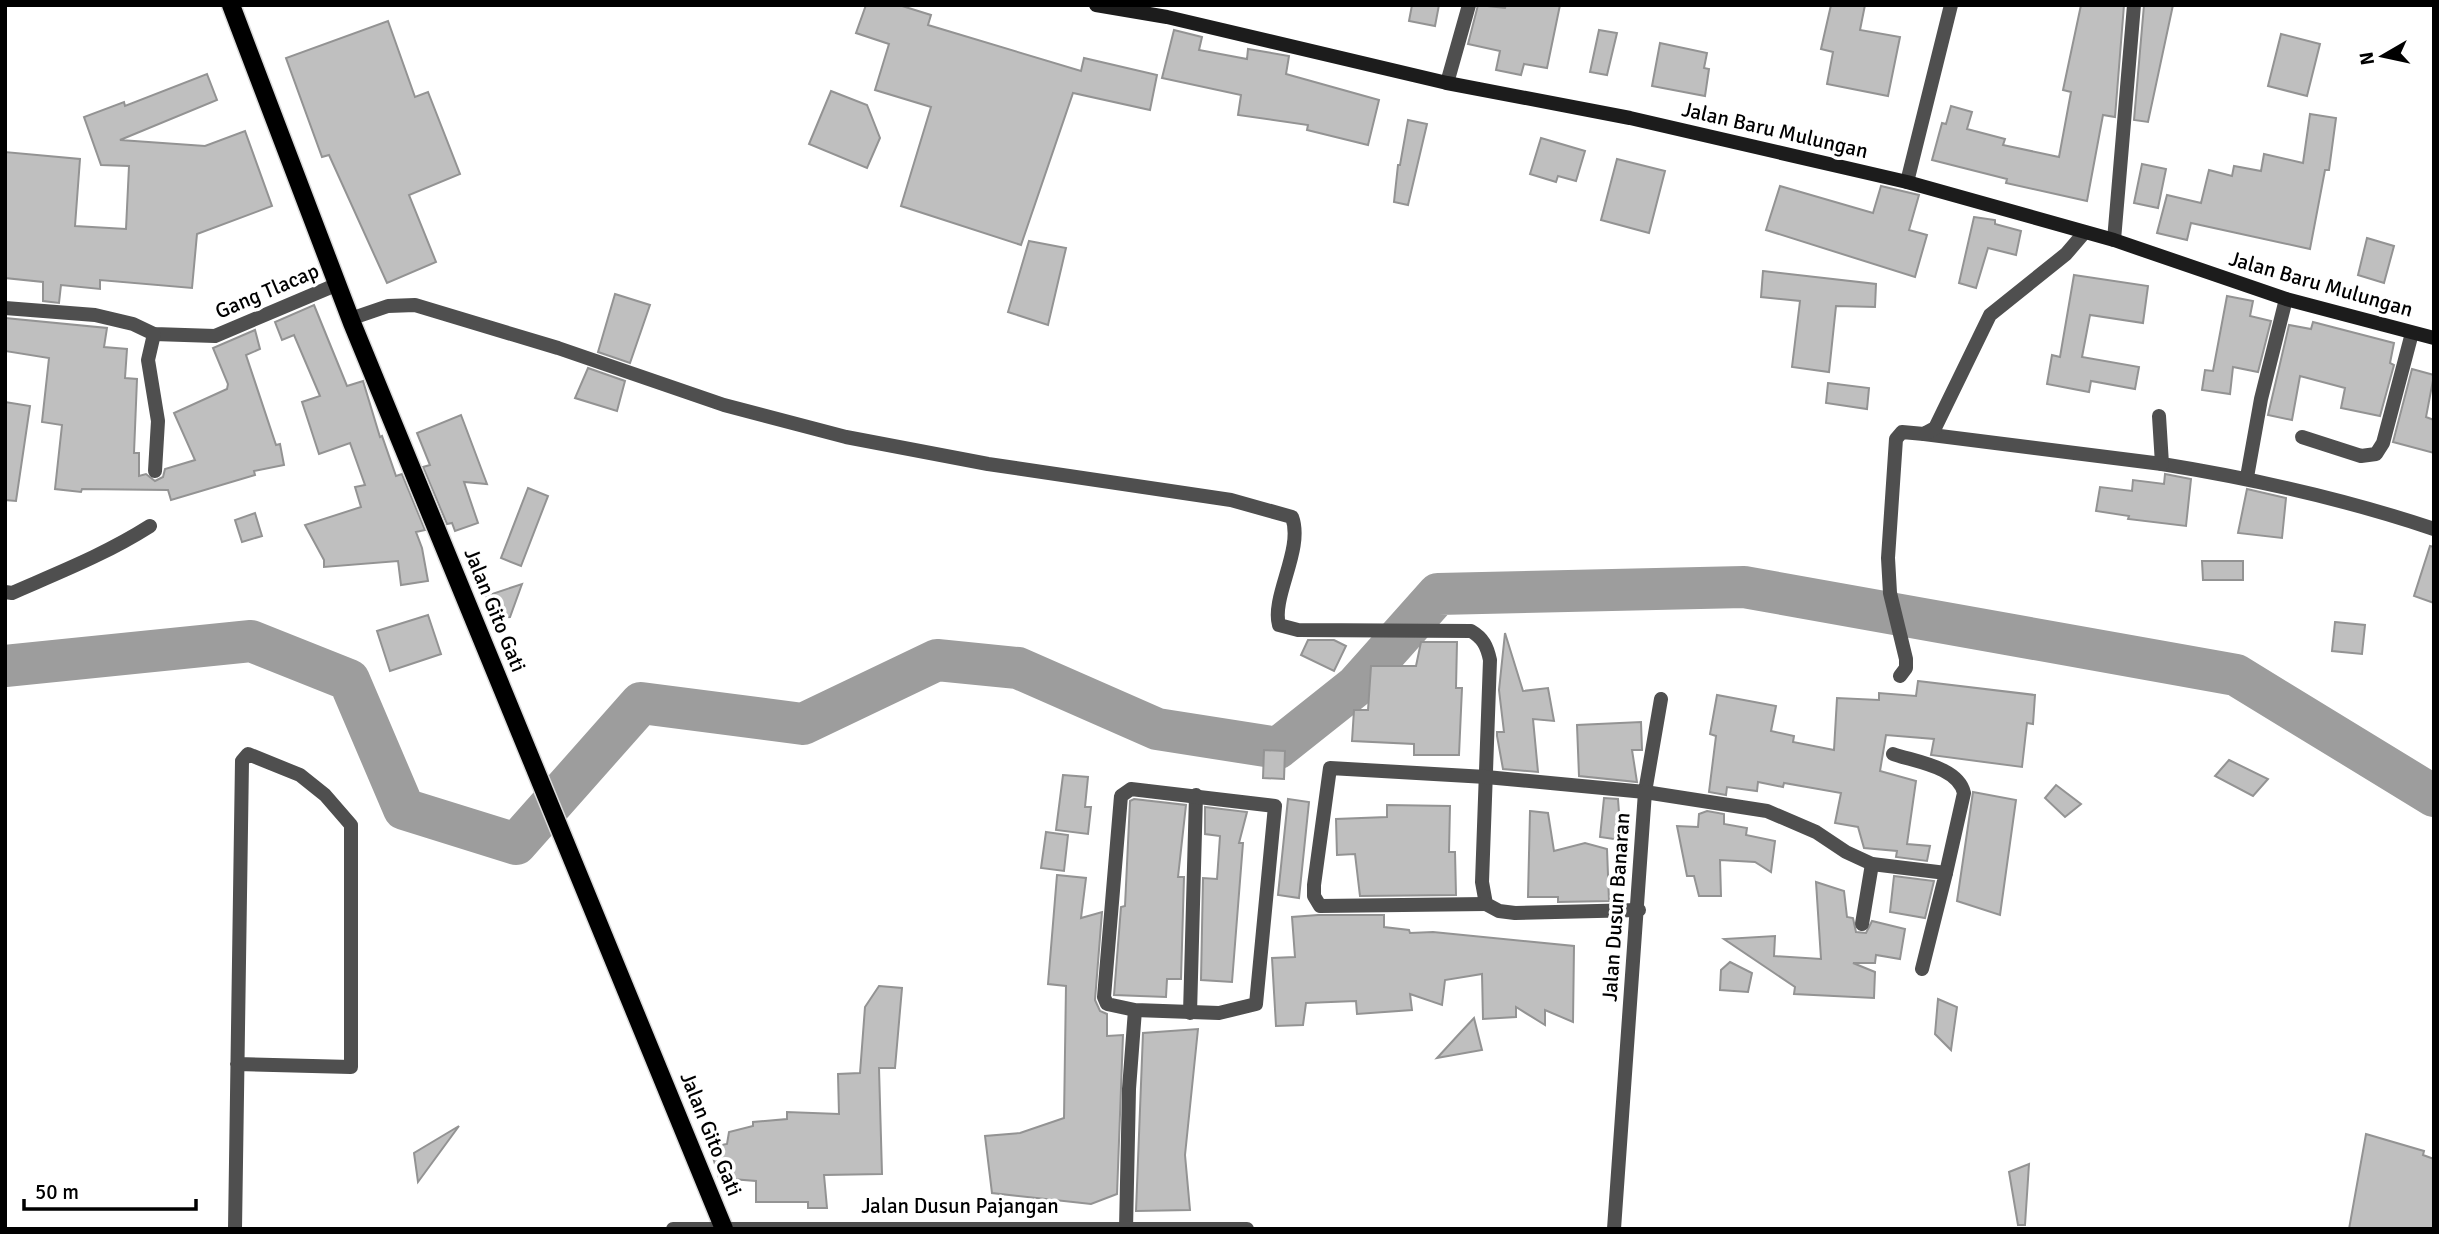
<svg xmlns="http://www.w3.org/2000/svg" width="2439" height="1234" font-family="Signika,sans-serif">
	<rect width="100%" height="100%" fill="#fff"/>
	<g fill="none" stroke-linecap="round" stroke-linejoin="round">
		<!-- river -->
		<path stroke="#9d9d9d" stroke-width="42" d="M5 666 251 641 349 680 404 809 516 844 641 703 803 724 937 660 1018 668 1157 729 1278 748 1356 686 1438 594 1744 587 2236 675 2434 796"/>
	</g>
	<!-- building -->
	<g fill="#bfbfbf" stroke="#939393" stroke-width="2">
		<path d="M866 5H899L931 15 928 25 1081 71 1084 58 1157 75 1150 110 1073 93 1021 245 901 206 931 107 875 90 889 44 856 33Z"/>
		<path d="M1412 5H1439L1435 26 1409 21Z"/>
		<path d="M1478 5 1505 8 1506 5H1560L1547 68 1524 64 1521 75 1496 70 1500 51 1468 44Z"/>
		<path d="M1831 5H1865L1860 30 1900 37 1888 96 1827 84 1833 52 1821 49Z"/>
		<path d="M2081 5H2124L2115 117 2103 115 2087 201 2006 183 2007 179 1932 160 1942 123 1946 124 1951 106 1972 112 1967 129 2005 139 2003 145 2059 157 2071 92 2063 90Z"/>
		<path d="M2144 5H2173L2148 122 2134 120Z"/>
		<path d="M388 21 415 97 428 92 460 174 409 195 436 262 387 283 329 155 322 157 286 58Z"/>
		<path d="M1174 30 1202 37 1199 50 1247 59 1248 49 1289 56 1286 74 1379 100 1368 145 1307 130 1308 125 1238 115 1241 95 1162 78Z"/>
		<path d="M1599 30 1617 33 1607 75 1590 72Z"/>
		<path d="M2281 34 2320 44 2307 96 2268 86Z"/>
		<path d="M1660 43 1707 53 1704 68 1709 69 1705 96 1652 86Z"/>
		<path d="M207 74 217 100 120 140 205 146 245 131 272 206 197 234 192 288 100 280V289L61 285 59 303 43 301V282L5 278V152L80 159 75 226 126 229 129 166 101 165 84 117 124 102 125 106Z"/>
		<path d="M831 91 867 105 880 138 867 168 809 144Z"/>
		<path d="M2310 114 2336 118 2329 170H2325L2310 249 2191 223 2187 240 2157 233 2167 195 2201 203 2209 170 2232 176 2234 166 2261 171 2264 154 2303 163Z"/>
		<path d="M1408 120 1427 124 1408 205 1394 202 1398 165H1400Z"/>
		<path d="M1541 138 1585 151 1576 181 1558 176 1556 182 1530 174Z"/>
		<path d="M1617 159 1665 171 1649 233 1601 220Z"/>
		<path d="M2142 164 2166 169 2158 208 2134 203Z"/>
		<path d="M1780 186 1873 213 1881 186 1919 195 1909 230 1927 235 1915 277 1766 230Z"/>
		<path d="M1974 217 1995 220V224L2021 231 2016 255 1988 248 1976 288 1959 283Z"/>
		<path d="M2367 238 2394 246 2384 283 2358 275Z"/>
		<path d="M1029 241 1066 248 1048 325 1008 312Z"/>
		<path d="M1763 271 1876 284 1875 307 1836 306 1829 372 1792 367 1800 301 1761 297Z"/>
		<path d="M2074 275 2148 286 2143 323 2090 315 2082 357 2139 367 2135 389 2091 381 2089 392 2047 384 2052 355 2060 357Z"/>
		<path d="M615 294 650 305 630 363 598 352Z"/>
		<path d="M2227 296 2253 301 2250 316 2271 321 2258 372 2233 367 2230 394 2202 390 2205 370 2213 371Z"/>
		<path d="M314 305 347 386 363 381 380 437 382 436 396 476 402 474 425 530 416 532 422 548 428 581 401 585 398 561 324 567V560L305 525 361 507 355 487 365 485 350 443 319 454 302 402 320 396 294 335 282 340 275 322Z"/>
		<path d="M5 318 107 328 104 347 127 349 125 378 137 379 134 453H139V476L146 474 155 481 163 477 165 469 195 460 174 413 227 389 228 384 213 348 255 330 260 349 246 355 276 445 280 444 284 465 254 471 255 475 171 500 168 490 82 489 81 492 55 489 62 425 42 422 49 358 5 351Z"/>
		<path d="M2313 322 2394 343 2390 363 2394 365 2380 416 2341 408 2345 388 2300 376 2292 420 2268 415 2289 325 2311 329Z"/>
		<path d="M588 368 625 381 617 411 575 398Z"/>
		<path d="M2412 369 2434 375 2426 417 2434 420V453L2393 442Z"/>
		<path d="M1828 383 1869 388 1867 409 1826 403Z"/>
		<path d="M5 402 30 406 16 501 5 500Z"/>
		<path d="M461 415 487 484 464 482 478 523 455 531 452 523 447 524 423 467 430 465 417 433Z"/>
		<path d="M2165 474 2191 479 2186 526 2128 519 2129 516 2096 511 2100 487 2132 491 2133 480 2164 484Z"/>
		<path d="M528 488 548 496 521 566 501 558Z"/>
		<path d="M2247 489 2286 498 2282 538 2238 533Z"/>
		<path d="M255 513 262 536 242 542 235 520Z"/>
		<path d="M2430 546 2434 547V603L2414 596Z"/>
		<path d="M2202 561H2243V580H2203Z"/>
		<path d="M522 584 510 617 497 618 486 596Z"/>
		<path d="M428 615 441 654 390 671 377 631Z"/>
		<path d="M2335 622 2365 625 2362 654 2332 651Z"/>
		<path d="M1505 633 1523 691 1548 688 1554 721 1533 719 1538 772 1503 769 1497 736V732H1504L1499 690Z"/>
		<path d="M1308 640H1334L1346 646 1334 671 1301 655Z"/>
		<path d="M1421 642H1457L1456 688H1462L1459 755H1414V744L1352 741 1354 710H1368L1371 666H1416Z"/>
		<path d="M1918 681 2035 695 2033 724 2027 723 2022 767 1931 755 1934 739 1886 735 1880 771 1916 781 1907 844 1930 846 1927 861 1896 857 1897 851 1864 848 1858 827 1835 823 1841 793 1784 783 1783 787 1758 782 1757 791 1727 787 1726 795 1709 792 1716 736 1710 734 1717 695 1776 706 1771 731 1794 736 1793 742 1834 750 1837 698 1879 700V693L1916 696Z"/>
		<path d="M1641 722 1642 750H1632L1637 782 1579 776 1577 725Z"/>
		<path d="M1264 750 1285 751 1284 779 1263 778Z"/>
		<path d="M2229 760 2268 779 2253 796 2215 776Z"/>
		<path d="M1063 775 1088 777 1085 807H1091L1088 834 1056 830Z"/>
		<path d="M2056 785 2081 804 2065 817 2045 798Z"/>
		<path d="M1973 792 2016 800 2000 915 1957 901Z"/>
		<path d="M1604 798 1618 799 1621 840 1600 837Z"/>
		<path d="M1134 799 1186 805 1178 877H1184L1181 979H1167L1166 997 1114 995 1121 907 1125 906 1130 801Z"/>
		<path d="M1288 799 1309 802 1299 898 1278 895Z"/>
		<path d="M1387 805 1450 806 1449 852H1455L1456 895 1360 896 1355 854 1337 855 1336 819 1387 817Z"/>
		<path d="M1205 807 1247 812 1239 843H1243L1232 982 1201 980 1203 878 1217 879 1220 836 1205 834Z"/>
		<path d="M1530 811 1548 813 1554 851 1585 843 1607 849 1609 901 1558 902V897H1528Z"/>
		<path d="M1707 811 1724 814V824L1747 828 1746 835 1775 841 1771 872 1755 862 1720 860 1721 896H1699L1694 876H1687L1677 826 1698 827 1699 814Z"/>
		<path d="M1046 832 1068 835 1064 871 1041 868Z"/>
		<path d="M1057 875 1086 878 1081 918 1102 912 1095 1000 1100 1011 1107 1014V1036L1123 1035 1117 1194 1091 1204 992 1193 985 1136 1020 1133 1064 1118 1066 986 1048 984Z"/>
		<path d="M1894 876 1934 881 1925 918 1890 912Z"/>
		<path d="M1816 882 1844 891 1847 917 1853 918 1856 932 1866 933 1872 921 1905 929 1900 959 1876 955 1875 963H1853L1875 972 1874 998 1794 994 1795 987 1724 939 1775 936 1774 956 1821 959Z"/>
		<path d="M1318 915H1384V927L1409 930 1410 933 1433 932 1574 946 1573 1022 1545 1010V1025L1516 1007V1017L1483 1019 1482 974 1445 980 1442 1005 1410 994 1412 1010 1357 1014 1356 1001 1306 1003 1303 1025 1276 1026 1272 958 1295 957 1292 917Z"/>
		<path d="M1730 962 1752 973 1748 992 1720 990 1721 970Z"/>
		<path d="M879 986 902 988 895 1068H879L882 1174 824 1175 827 1208H808V1202H756V1181L719 1178 710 1147 727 1144 729 1132 753 1126V1122L787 1119V1112L839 1114 838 1074 860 1073 865 1007Z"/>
		<path d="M1938 999 1957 1007 1951 1050 1935 1034Z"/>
		<path d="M1474 1018 1482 1050 1437 1058 1460 1033Z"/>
		<path d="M1198 1029 1185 1155 1190 1210 1136 1211 1143 1033Z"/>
		<path d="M459 1126 418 1182 414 1153Z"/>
		<path d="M2366 1134 2424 1151 2423 1155 2434 1159V1229H2349Z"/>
		<path d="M2029 1164 2025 1225H2018L2009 1172Z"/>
	</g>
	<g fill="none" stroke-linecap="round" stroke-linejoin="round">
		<!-- primary casing -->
		<g stroke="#dbdbdb" stroke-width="21">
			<path id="primary" d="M231 5 352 323 724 1229"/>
		</g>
		<!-- minor -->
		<g stroke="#4f4f4f" stroke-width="14">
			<path d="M1447 83 1469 5"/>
			<path d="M1907 182 1951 5"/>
			<path d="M2114 240 2134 5"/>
			<path d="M5 308 95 315 133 324 154 334 215 336 338 284"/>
			<path d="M350 319 388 306 415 305 558 348 724 405 846 437 988 464 1231 500 1292 517C1304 549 1271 597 1279 625L1298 630 1471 631C1483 638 1487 646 1490 660L1482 882 1486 904 1499 911 1515 913 1639 910"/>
			<path d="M154 334 148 360 158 421 155 471"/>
			<path d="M2159 416 2162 464C2255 479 2345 499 2434 529"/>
			<path d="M1924 434 2162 464"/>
			<path d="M2302 437 2361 456 2376 454 2383 443 2412 333"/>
			<path d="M2247 477 2261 399 2286 299"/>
			<path d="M5 592 12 593C60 572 106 554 150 526"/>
			<path d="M1900 676 1906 668V659L1890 593 1888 558 1896 439 1902 432 1924 434 1935 428 1990 315 2066 254 2084 233"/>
			<path d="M1893 754C1916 762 1958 767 1964 793L1946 873"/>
			<path d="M1486 904 1320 906 1314 896V885L1330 768 1486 777 1645 792 1661 699"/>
			<path d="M1862 924 1872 864"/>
			<path d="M1190 1013 1196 795"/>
			<path d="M235 1229 242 761 248 754 300 775 325 795 351 825V1067L237 1064"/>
			<path d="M673 1229H1247"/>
			<path d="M1126 1229 1129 1089 1135 1010 1107 1004 1104 997 1121 796 1131 789 1275 806 1256 1004 1219 1013 1135 1010"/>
			<path d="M1614 1229 1645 792 1767 811 1816 832 1846 852 1872 864 1946 873 1922 969"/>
		</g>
		<!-- secondary -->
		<path stroke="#1c1c1c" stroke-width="14" d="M1096 5 1167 17 1447 83 1630 118 1907 182 2114 240 2286 299 2434 338"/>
		<!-- primary -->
		<use href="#primary" stroke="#000" stroke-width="18"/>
	</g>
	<g text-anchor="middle" stroke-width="7" stroke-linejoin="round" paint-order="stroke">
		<!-- street labels -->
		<g font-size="21" fill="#000" stroke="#fff">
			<text transform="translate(1775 130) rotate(13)" y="7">Jalan Baru Mulungan</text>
			<text transform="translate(2321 284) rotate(16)" y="7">Jalan Baru Mulungan</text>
			<text transform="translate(267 291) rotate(-23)" y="7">Gang Tlacap</text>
			<text transform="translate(495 610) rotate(68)" y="7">Jalan Gito Gati</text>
			<text transform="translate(1616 907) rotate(-86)" y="7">Jalan Dusun Banaran</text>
			<text transform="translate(711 1134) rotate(68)" y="7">Jalan Gito Gati</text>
			<text x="960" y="1213">Jalan Dusun Pajangan</text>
		</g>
	</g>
	<!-- border -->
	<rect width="2439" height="1234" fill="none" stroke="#000000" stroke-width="14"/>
	<!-- north arrow -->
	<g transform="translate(2383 56) rotate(261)" stroke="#ffffff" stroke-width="5" paint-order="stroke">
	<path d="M0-5L12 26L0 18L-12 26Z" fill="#000000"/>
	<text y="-10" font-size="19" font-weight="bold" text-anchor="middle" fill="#000000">N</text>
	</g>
	<!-- scale -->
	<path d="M24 1199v10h172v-10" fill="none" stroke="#000000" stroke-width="3.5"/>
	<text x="35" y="1199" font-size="21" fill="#000000" stroke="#ffffff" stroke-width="5" paint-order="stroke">50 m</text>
</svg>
